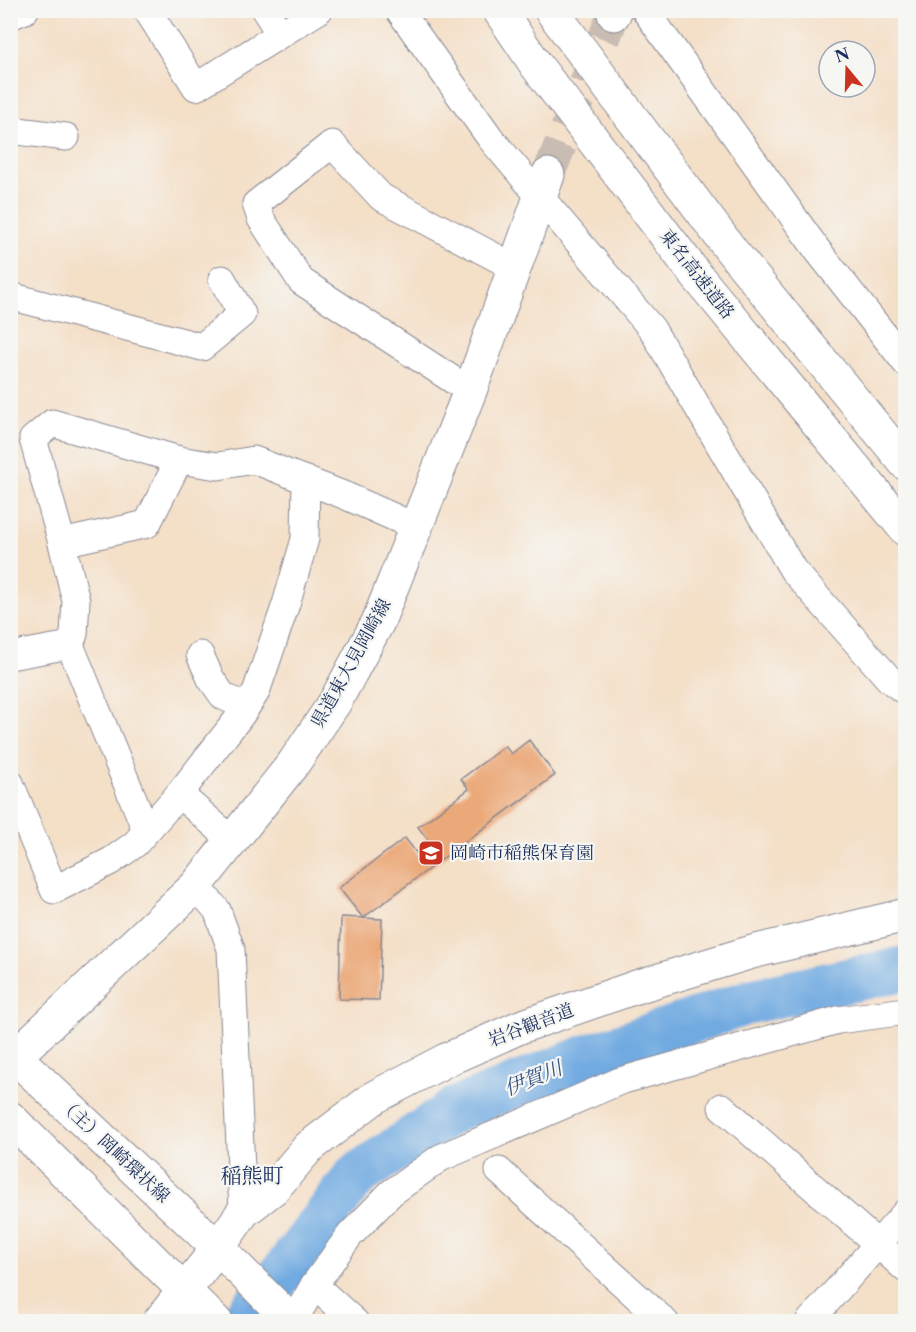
<svg xmlns="http://www.w3.org/2000/svg" width="916" height="1332" font-family="'Libre Caslon Text','Noto Serif JP',serif">
	<rect width="100%" height="100%" fill="#f6f6f2"/>
	<filter id="ink" filterUnits="userSpaceOnUse"><feTurbulence type="fractalNoise" baseFrequency=".0167" numOctaves="2"/><feDisplacementMap in="SourceGraphic" scale="12" xChannelSelector="R" yChannelSelector="G"/><feConvolveMatrix kernelMatrix="1 2 1 2 8 2 1 2 1" color-interpolation-filters="sRGB"/></filter>
	<filter id="wash" filterUnits="userSpaceOnUse"><feTurbulence type="fractalNoise" baseFrequency=".008" numOctaves="4" result="noise"/><feDisplacementMap in="SourceGraphic" scale="24" xChannelSelector="R" yChannelSelector="G"/><feGaussianBlur stdDeviation="1.35" result="paint"/><feColorMatrix in="noise" values="0 0 0 0 0 0 0 0 0 0 0 0 0 0 0 0 0 1.4 0 .05"/><feComposite in="paint" operator="in"/></filter>
	<g filter="url(#wash)">
		<rect width="100%" height="100%" fill="#f4dfc7"/>
		<g fill="none" stroke-linecap="round" stroke-linejoin="round">
			<!-- river -->
			<path stroke="#71aae1" stroke-width="45" d="M241 1322 287 1267 356 1176 456 1109 587 1057 752 1001 906 968"/>
		</g>
		<g id="blocks">
			<!-- building -->
			<path fill="#eba878" d="M529 740 555 775 363 918 382 919 379 1000 339 999 341 917 363 918 339 888 405 838 422 860 436 850 418 827 469 789 461 779 505 746 511 754Z"/>
		</g>
	</g>
	<g filter="url(#ink)">
		<use href="#blocks" fill-opacity="0" stroke="#888792" stroke-width="1.5"/>
		<g fill="none" stroke-linecap="round" stroke-linejoin="round">
			<!-- secondary-tunnel -->
			<path stroke="#c9bcb2" stroke-width="33" stroke-dasharray="33 16" stroke-linecap="butt" d="M548 175 614 14"/>
			<!-- street casing -->
			<g stroke="#888792" stroke-width="29">
				<g id="street">
					<path d="M147 10 196 87 319 10"/>
					<path d="M265 10 280 34"/>
					<path d="M399 10 491 139 652 329 793 570 890 680 906 692"/>
					<path d="M645 10 818 251 906 363"/>
					<path d="M10 16 25 10"/>
					<path d="M10 130 66 137"/>
					<path d="M10 296 202 347 242 314 222 279"/>
					<path d="M470 391 301 281 261 219 256 204 332 144 381 197 514 267"/>
					<path d="M62 543 147 524 179 460"/>
					<path d="M70 645 146 830"/>
					<path d="M200 655 211 679 223 696 246 707"/>
					<path d="M10 656 70 645 74 634 76 601 62 543 33 439 52 423 179 460 218 466 254 460 346 496 416 527"/>
					<path d="M10 783 54 890 111 861 135 844 179 794 241 715 256 692 286 604 305 539 306 480"/>
					<path d="M179 794 233 841"/>
					<path d="M196 886 217 910 231 949 243 1212"/>
					<path d="M722 1107 906 1269"/>
					<path d="M499 1171 665 1322"/>
					<path d="M314 1285 355 1322"/>
					<path d="M293 1322 314 1285 350 1235 391 1193 440 1158 620 1081 838 1020 906 1011"/>
					<path d="M809 1322 906 1212"/>
				</g>
			</g>
			<!-- secondary casing -->
			<g stroke="#888792" stroke-width="35">
				<g id="secondary">
					<path d="M614 14 615 10"/>
					<path d="M10 1061 196 886 293 764 335 702 378 622 470 391 548 175"/>
					<path d="M159 1322 218 1248 243 1212 274 1188 308 1148 375 1097 446 1060 520 1027 636 987 752 952 906 915"/>
				</g>
			</g>
			<!-- primary casing -->
			<g stroke="#888792" stroke-width="35">
				<g id="primary">
					<path d="M10 1052 218 1248 292 1322"/>
					<path d="M10 1118 216 1322"/>
				</g>
			</g>
			<!-- highway casing -->
			<g stroke="#888792" stroke-width="35">
				<g id="highway">
					<path d="M499 10 536 65 696 275 906 530"/>
					<path d="M551 10 731 250 906 464"/>
				</g>
			</g>
			<!-- street -->
			<use href="#street" stroke="#fff" stroke-width="27"/>
			<!-- secondary -->
			<use href="#secondary" stroke="#fff" stroke-width="33"/>
			<!-- primary -->
			<use href="#primary" stroke="#fff" stroke-width="33"/>
			<!-- highway -->
			<use href="#highway" stroke="#fff" stroke-width="33"/>
		</g>
	</g>
	<!-- icons -->
	<defs>
		<g id="school-square" transform="scale(1.35)"><rect x="-9" y="-9" width="18" height="18" rx="4" fill="#c8321e" stroke="#f6f6f2"/><path d="M0-5L7-2L0 1L-7-2ZM-4 1L0 2.5L4 1V4Q0 6-4 4Z" fill="#fff"/></g>
	</defs>
	<g fill-rule="evenodd">
		<use href="#school-square" x="431" y="853"/>
	</g>
	<g text-anchor="middle" stroke-width="4.5" stroke-linejoin="round" paint-order="stroke">
		<!-- street labels -->
		<g font-size="18" fill="#1b2f5e" stroke="#f6f6f2">
			<text transform="translate(697 274) rotate(52)" y="6">東名高速道路</text>
			<text transform="translate(351 663) rotate(-61)" y="6">県道東大見岡崎線</text>
			<text transform="translate(531 1025) rotate(-21)" y="6">岩谷観音道</text>
			<text transform="translate(114 1150) rotate(43)" y="6">（主）岡崎環状線</text>
		</g>
		<!-- poi labels -->
		<g font-size="18" fill="#1b2f5e" stroke="#f6f6f2" text-anchor="start">
			<text x="450" y="859">岡崎市稲熊保育園</text>
		</g>
		<!-- water labels -->
		<g font-size="20" font-style="italic" fill="#355485" stroke="#f6f6f2">
			<text transform="translate(533 1078) rotate(-22)" y="7">伊賀川</text>
		</g>
		<!-- quarter labels -->
		<g font-size="21" fill="#1b2f5e" stroke="#f6f6f2">
			<text x="252" y="1183">稲熊町</text>
		</g>
	</g>
	<!-- margin -->
	<rect width="916" height="1332" fill="none" stroke="#f6f6f2" stroke-width="36"/>
	<!-- north arrow -->
	<g transform="translate(847 69) rotate(341)"><circle r="28" fill="#f6f6f2" stroke="#9ea6b7" stroke-width="1.5"/>
	<path d="M0-4.5L10 22L0 15L-10 22Z" fill="#c8321e"/>
	<text y="-9" font-size="16" font-weight="bold" text-anchor="middle" fill="#1b2f5e">N</text>
	</g>
</svg>
